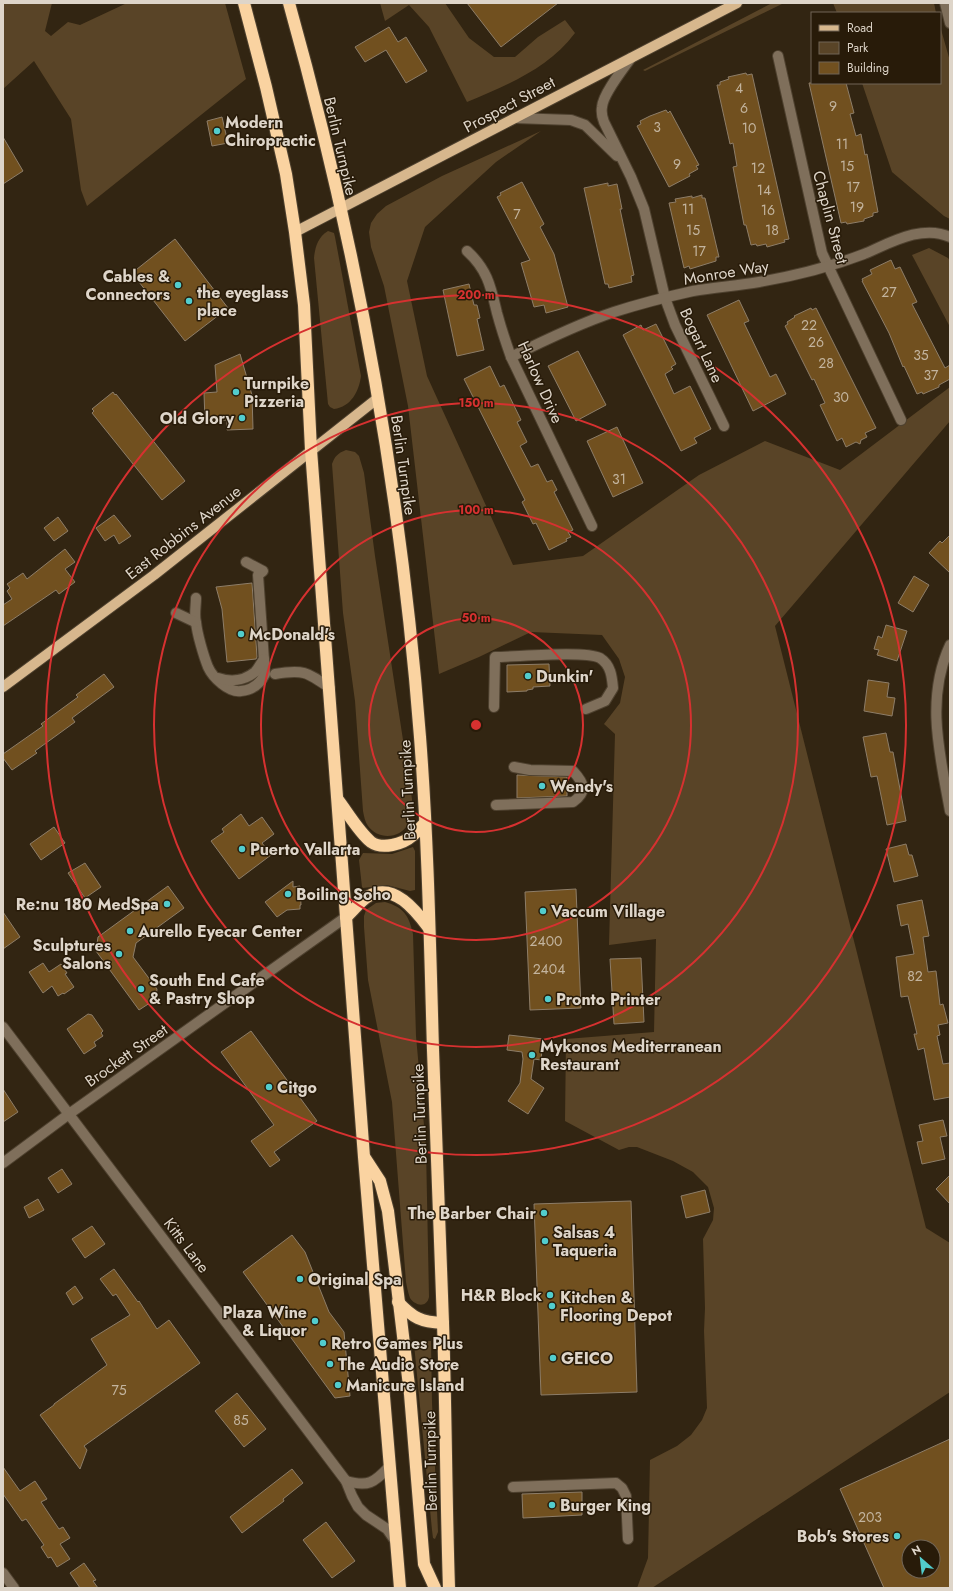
<svg xmlns="http://www.w3.org/2000/svg" width="953" height="1591" font-family="Jost,sans-serif">
	<rect width="100%" height="100%" fill="#322512"/>
	<!-- green -->
	<g fill="#594427">
		<path d="M3 3H52L45 31 51 36 68 22 80 25 127 3H225L246 79 87 206 81 190 71 119 34 61 3 89Z"/>
		<path d="M380 3H445L469 38 494 57H515L538 37 565 20 575 33C548 69 507 85 467 102L429 27 409 5 385 21Z"/>
		<path d="M772 3H784L645 71 643 70Z"/>
		<path d="M833 3H934L936 13H837Z"/>
		<path d="M940 26 950 61V219L944 216 892 172 862 83H940Z"/>
		<path d="M541 131 496 162 425 227 407 281 427 376 513 565 583 556 699 475 765 441 840 470 950 387V421L775 626 926 1228 950 1243V1392L652 1588H637L648 1558 650 1460 677 1446 691 1435 702 1420 707 1408 704 1331 705 1308 703 1239 713 1220 714 1208 708 1187 693 1172 673 1161 637 1147H629L619 1150 565 1121 566 1039 654 1032 656 939 609 945 615 734 604 724 620 703 625 677 619 659 602 635 531 632 479 657 439 674 408 406 384 286 371 247 369 232 371 223 377 214 386 206 442 176Z"/>
		<path d="M328 231 334 233 335 237 361 376C359 391 351 407 334 409L330 407 328 404 314 258C315 247 318 237 328 231Z"/>
		<path d="M929 248 948 258 950 261V327L912 255Z"/>
		<path d="M346 450 355 452 359 456 364 473 375 556 412 799C412 807 412 816 408 824 400 839 378 840 368 826 365 822 364 816 363 811L355 701 343 613 332 464C335 456 338 453 346 450Z"/>
		<path d="M413 847 415 851V890L410 891 387 885 363 888 362 887 359 860 363 853 392 854Z"/>
		<path d="M385 902C403 907 409 915 413 934L416 1036 426 1148 429 1297C427 1308 415 1306 410 1298 408 1293 407 1287 406 1282L392 1102 368 980 364 927V916L366 910 376 903Z"/>
		<path d="M424 1341H431L432 1403 438 1532 435 1539 433 1538 432 1530 414 1344Z"/>
	</g>
	<!-- building -->
	<g fill="#71501f" stroke="#8d7d68" fill-rule="evenodd">
		<path d="M467 3H558L501 47Z"/>
		<path d="M389 27 398 42 406 37 427 71 406 83 386 50 365 62 355 47Z"/>
		<path d="M746 73 747 75 752 74 789 239 784 240 785 242 767 247 766 244 757 246 756 244 751 245 746 225H744L733 167 737 166 733 143 730 144 717 85H720V82L729 79 728 77Z"/>
		<path d="M809 83H846L854 113 850 114 856 136 861 134 865 155 867 154 878 212 873 213V216L864 219V221L847 224 846 222 841 223Z"/>
		<path d="M666 110 668 113 670 111 699 165 696 166 698 169 689 174 690 176 669 187 637 126 641 124 640 121 650 116Z"/>
		<path d="M222 117 228 143 212 146 207 121Z"/>
		<path d="M3 137 23 171 3 184Z"/>
		<path d="M522 182 544 224 540 227 554 254 568 307 546 313 544 305 534 307 521 263 530 260 497 197 501 195 500 193Z"/>
		<path d="M608 183V186L617 184 622 209H620L634 275 631 276 632 282 609 288 608 284H605L584 188Z"/>
		<path d="M702 195V198H705L719 257H716V261L690 269 689 266 684 268 669 203 676 202 675 199 692 196V198Z"/>
		<path d="M175 239 228 308 185 341 132 273Z"/>
		<path d="M891 260 895 269 900 267 917 302 912 304 945 368 950 365V379L939 385V387L923 394 922 392 917 394 904 366 903 367 889 333 862 281H863L862 279 872 274 870 270Z"/>
		<path d="M469 284 474 305H477L480 318 477 319 484 350 457 356 443 290Z"/>
		<path d="M739 300 749 321 744 323 770 377 776 374 786 394 753 411 707 315Z"/>
		<path d="M811 308 812 310 816 308 876 428 865 433 867 437 861 440 860 444 856 442 846 447 842 438 837 441 820 405 825 403 814 379 812 380 785 326 788 324 787 322 795 317 794 316Z"/>
		<path d="M656 324 676 364 671 367 673 369 665 374 674 394 690 386 711 429 694 438 697 443 681 451 623 335 641 325 643 330Z"/>
		<path d="M578 351 606 405 576 421 548 366Z"/>
		<path d="M240 354 252 395 253 429 227 430V420L205 421 204 393 217 392 215 365Z"/>
		<path d="M490 366 500 387 504 385 521 420 517 422 527 442 520 446 531 467 538 464 547 482 552 480 557 490 554 492 573 530 568 532 571 537 566 539 567 541 549 550 536 523 533 524 522 502 525 500 464 379Z"/>
		<path d="M113 392 115 395 116 394 185 481 162 500 92 413 94 411 92 409Z"/>
		<path d="M617 427 643 483 613 497 587 441Z"/>
		<path d="M114 515 131 536 119 544 114 535 105 541 96 528Z"/>
		<path d="M58 517 68 531 54 541 44 528Z"/>
		<path d="M950 535V573L929 553 940 541 942 543Z"/>
		<path d="M65 549 75 562 65 569 75 582 59 594 56 590 3 626V605L12 599 7 591 10 588 7 584 23 573 27 579Z"/>
		<path d="M914 576 929 585 913 612 898 603Z"/>
		<path d="M252 583 257 657 256 659 227 662 222 609 216 587Z"/>
		<path d="M886 625 907 631 897 661 877 655 879 650 874 649 878 636 882 638Z"/>
		<path d="M549 664 550 686 533 687V689L527 690V691L507 692V665Z"/>
		<path d="M104 674 114 687 72 718 75 722 35 751 37 753 12 770 3 758V754L43 726 41 724 78 697 76 695Z"/>
		<path d="M868 680 889 683 887 697 895 698 892 716 864 711Z"/>
		<path d="M886 733 890 752H893L906 821 887 825 877 776 871 777 863 737Z"/>
		<path d="M517 775 567 777V796L517 798Z"/>
		<path d="M241 814 249 826 262 817 274 834 262 843 271 855 239 879 211 841 224 832 222 829Z"/>
		<path d="M54 827 65 843 41 860 30 844Z"/>
		<path d="M906 844 909 855H912L918 876 894 882 886 849Z"/>
		<path d="M85 863 101 887 85 898 68 873Z"/>
		<path d="M293 881V887L300 886 301 905H300V909L287 910 277 917 265 902Z"/>
		<path d="M168 886 184 908 136 943 133 957 157 989 156 999 139 1010 96 951 98 937Z"/>
		<path d="M576 889 581 1008 530 1010 525 892Z"/>
		<path d="M922 900 929 936 923 937 928 972 936 971 940 1005 943 1004 948 1023 938 1025 940 1035 937 1036 943 1064 950 1063V1097L934 1100 924 1048 918 1050 914 1034H917L908 996 901 997 896 957 914 954 908 924 901 926 897 905Z"/>
		<path d="M3 912 20 937 3 949Z"/>
		<path d="M641 958 644 1022 614 1024 610 959Z"/>
		<path d="M43 963 49 972 61 964 67 973 65 974 74 987 64 994 63 993 58 996 52 986 43 993 29 972Z"/>
		<path d="M88 1014 92 1015 103 1031 101 1033 103 1036 94 1042 96 1046 84 1054 67 1029Z"/>
		<path d="M251 1031 317 1121 274 1152 280 1160 270 1167 251 1141 274 1125 221 1052Z"/>
		<path d="M509 1035 543 1039 541 1060 534 1059 531 1079 544 1088 528 1114 508 1101 520 1083 523 1059 522 1052 507 1050Z"/>
		<path d="M3 1089 18 1112 3 1122Z"/>
		<path d="M943 1120 947 1136 940 1137 945 1159 922 1164 917 1142 923 1141 919 1125Z"/>
		<path d="M62 1169 72 1184 58 1193 48 1178Z"/>
		<path d="M950 1175V1204L936 1189Z"/>
		<path d="M705 1190 710 1212 686 1218 681 1196Z"/>
		<path d="M38 1199 44 1210 29 1218 24 1207Z"/>
		<path d="M631 1201 637 1392 541 1395 534 1204Z"/>
		<path d="M92 1226 105 1244 85 1258 72 1239Z"/>
		<path d="M292 1235 305 1252 329 1312 344 1332 350 1396 335 1398 243 1272Z"/>
		<path d="M114 1269 138 1302 139 1301 157 1329 169 1320 200 1363 84 1446 87 1450 80 1469 40 1415 54 1405V1404L107 1365 91 1339 130 1315 116 1294 113 1296 100 1279Z"/>
		<path d="M75 1286 83 1298 73 1305 66 1293Z"/>
		<path d="M237 1393 266 1429 244 1447 215 1411Z"/>
		<path d="M950 1439V1588H884L840 1489ZM909 1547H933V1571H909Z"/>
		<path d="M3 1467 20 1491 35 1481 47 1499 41 1502 59 1529 63 1527 70 1538 60 1544 70 1559 57 1567 51 1557 48 1558 41 1547 44 1545 26 1519 22 1521 3 1494Z"/>
		<path d="M292 1469 303 1483 283 1499 284 1501 242 1533 230 1517Z"/>
		<path d="M582 1492V1515L523 1518 522 1494Z"/>
		<path d="M326 1522 355 1561 332 1578 303 1540Z"/>
		<path d="M84 1563 96 1580 93 1581 98 1588H80L70 1573Z"/>
	</g>
	<g fill="none" stroke-linecap="round" stroke-linejoin="round">
		<!-- minor casing -->
		<g stroke="#4e412f" stroke-width="12">
			<g id="minor">
				<path d="M945 3 950 23"/>
				<path d="M778 56 822 253 901 420"/>
				<path d="M631 58C623 69 603 94 602 107 601 113 602 117 604 122L631 177 644 209 665 298 675 325 724 426"/>
				<path d="M515 118 571 120 585 125 617 156"/>
				<path d="M467 251C488 270 491 288 497 313 501 328 506 343 511 357L592 526"/>
				<path d="M511 357C545 340 578 324 614 312 639 304 666 297 693 291 714 287 737 286 759 282 794 276 830 267 864 254 890 243 922 224 950 237"/>
				<path d="M196 598C196 606 194 615 196 622 197 634 204 657 208 667 213 678 229 693 241 691 252 690 260 684 265 674L258 575 263 571 246 562"/>
				<path d="M176 613 195 622"/>
				<path d="M950 645C925 699 940 755 950 811"/>
				<path d="M275 674C303 669 307 672 330 688"/>
				<path d="M218 678C230 682 244 681 255 672 258 669 261 663 264 659"/>
				<path d="M494 707 495 657C516 657 584 650 600 658 611 665 612 677 613 688L605 701 586 709"/>
				<path d="M496 805 573 802C588 791 584 783 573 771L530 770 514 767"/>
				<path d="M3 1027 346 1481 352 1496 358 1507 366 1515 387 1529 396 1542"/>
				<path d="M3 1163 69 1114 346 917"/>
				<path d="M346 1481C368 1487 374 1483 389 1467"/>
				<path d="M513 1487 616 1483 622 1488 626 1496 628 1539"/>
				<path d="M3 1573 14 1588"/>
			</g>
		</g>
		<!-- major casing -->
		<g stroke="#4e412f" stroke-width="12">
			<g id="major">
				<path d="M295 232 737 3"/>
				<path d="M3 687 154 575 378 398"/>
			</g>
		</g>
		<!-- highway casing -->
		<g stroke="#4e412f" stroke-width="14">
			<g id="highway">
				<path d="M244 3 266 87 286 174 295 232 304 305 311 450 364 1157 400 1588"/>
				<path d="M289 3C356 242 401 489 420 737 428 841 430 946 433 1050 436 1141 439 1232 443 1323 446 1411 446 1500 449 1588"/>
				<path d="M338 800C348 813 358 831 371 842 382 850 403 844 412 836 417 832 421 827 425 823"/>
				<path d="M346 917C353 911 361 900 369 896 394 882 416 911 429 928"/>
				<path d="M365 1158 380 1181 388 1211 410 1394 424 1564 435 1588"/>
				<path d="M398 1302C413 1318 421 1322 443 1323"/>
			</g>
		</g>
		<!-- minor -->
		<use href="#minor" stroke="#7f6f5b" stroke-width="10"/>
		<!-- major -->
		<use href="#major" stroke="#d7b78d" stroke-width="10"/>
		<!-- highway -->
		<use href="#highway" stroke="#fad3a1" stroke-width="12"/>
	</g>
	<!-- distance rings -->
	<g fill="none" stroke="#d63130" stroke-width="2">
		<circle cx="476" cy="725" r="107"/>
		<circle cx="476" cy="725" r="215"/>
		<circle cx="476" cy="725" r="322"/>
		<circle cx="476" cy="725" r="430"/>
	</g>
	<!-- markers -->
	<g fill="#52cdcd" stroke="#281b09" stroke-width="1.5">
		<circle cx="217" cy="131" r="4"/>
		<circle cx="178" cy="285" r="4"/>
		<circle cx="189" cy="301" r="4"/>
		<circle cx="236" cy="392" r="4"/>
		<circle cx="242" cy="418" r="4"/>
		<circle cx="241" cy="634" r="4"/>
		<circle cx="528" cy="676" r="4"/>
		<circle cx="542" cy="786" r="4"/>
		<circle cx="242" cy="849" r="4"/>
		<circle cx="288" cy="894" r="4"/>
		<circle cx="167" cy="904" r="4"/>
		<circle cx="543" cy="911" r="4"/>
		<circle cx="130" cy="931" r="4"/>
		<circle cx="119" cy="954" r="4"/>
		<circle cx="141" cy="989" r="4"/>
		<circle cx="548" cy="999" r="4"/>
		<circle cx="532" cy="1055" r="4"/>
		<circle cx="269" cy="1087" r="4"/>
		<circle cx="544" cy="1213" r="4"/>
		<circle cx="545" cy="1241" r="4"/>
		<circle cx="300" cy="1279" r="4"/>
		<circle cx="550" cy="1295" r="4"/>
		<circle cx="552" cy="1306" r="4"/>
		<circle cx="315" cy="1321" r="4"/>
		<circle cx="323" cy="1343" r="4"/>
		<circle cx="553" cy="1358" r="4"/>
		<circle cx="330" cy="1364" r="4"/>
		<circle cx="338" cy="1385" r="4"/>
		<circle cx="552" cy="1505" r="4"/>
		<circle cx="897" cy="1536" r="4"/>
	</g>
	<g text-anchor="middle" stroke-width="3" stroke-linejoin="round" paint-order="stroke">
		<!-- number labels -->
		<g font-size="14" fill="#c3b49e">
			<text x="739" y="93">4</text>
			<text x="833" y="111">9</text>
			<text x="744" y="113">6</text>
			<text x="657" y="132">3</text>
			<text x="749" y="133">10</text>
			<text x="842" y="149">11</text>
			<text x="677" y="169">9</text>
			<text x="847" y="171">15</text>
			<text x="758" y="173">12</text>
			<text x="853" y="192">17</text>
			<text x="764" y="195">14</text>
			<text x="857" y="212">19</text>
			<text x="688" y="214">11</text>
			<text x="768" y="215">16</text>
			<text x="517" y="219">7</text>
			<text x="693" y="235">15</text>
			<text x="772" y="235">18</text>
			<text x="699" y="256">17</text>
			<text x="889" y="297">27</text>
			<text x="809" y="330">22</text>
			<text x="816" y="347">26</text>
			<text x="921" y="360">35</text>
			<text x="826" y="368">28</text>
			<text x="931" y="380">37</text>
			<text x="841" y="402">30</text>
			<text x="619" y="484">31</text>
			<text x="546" y="946">2400</text>
			<text x="549" y="974">2404</text>
			<text x="915" y="981">82</text>
			<text x="119" y="1395">75</text>
			<text x="241" y="1425">85</text>
			<text x="870" y="1522">203</text>
		</g>
		<!-- street labels -->
		<g font-size="16" fill="#ded5c9" stroke="#281b09">
			<text transform="translate(509 104) rotate(-28)" y="6">Prospect Street</text>
			<text transform="translate(341 146) rotate(77)" y="6">Berlin Turnpike</text>
			<text transform="translate(831 217) rotate(75)" y="6">Chaplin Street</text>
			<text transform="translate(726 272) rotate(-9)" y="6">Monroe Way</text>
			<text transform="translate(702 345) rotate(65)" y="6">Bogart Lane</text>
			<text transform="translate(541 382) rotate(66)" y="6">Harlow Drive</text>
			<text transform="translate(404 465) rotate(82)" y="6">Berlin Turnpike</text>
			<text transform="translate(183 532) rotate(-38)" y="6">East Robbins Avenue</text>
			<text transform="translate(407 790) rotate(-93)" y="6">Berlin Turnpike</text>
			<text transform="translate(126 1055) rotate(-35)" y="6">Brockett Street</text>
			<text transform="translate(419 1114) rotate(-92)" y="6">Berlin Turnpike</text>
			<text transform="translate(187 1245) rotate(53)" y="6">Kitts Lane</text>
			<text transform="translate(430 1461) rotate(-91)" y="6">Berlin Turnpike</text>
		</g>
		<!-- poi labels -->
		<g font-size="16" font-weight="bold" fill="#ded5c9" stroke="#281b09" text-anchor="start">
			<text x="225" y="128">Modern<tspan x="225" dy="18">Chiropractic</tspan></text>
			<text x="170" y="282" text-anchor="end">Cables &amp;<tspan x="170" dy="18">Connectors</tspan></text>
			<text x="197" y="298">the eyeglass<tspan x="197" dy="18">place</tspan></text>
			<text x="244" y="389">Turnpike<tspan x="244" dy="18">Pizzeria</tspan></text>
			<text x="234" y="424" text-anchor="end">Old Glory</text>
			<text x="249" y="640">McDonald's</text>
			<text x="536" y="682">Dunkin'</text>
			<text x="550" y="792">Wendy's</text>
			<text x="250" y="855">Puerto Vallarta</text>
			<text x="296" y="900">Boiling Soho</text>
			<text x="159" y="910" text-anchor="end">Re:nu 180 MedSpa</text>
			<text x="551" y="917">Vaccum Village</text>
			<text x="138" y="937">Aurello Eyecar Center</text>
			<text x="111" y="951" text-anchor="end">Sculptures<tspan x="111" dy="18">Salons</tspan></text>
			<text x="149" y="986">South End Cafe<tspan x="149" dy="18">&amp; Pastry Shop</tspan></text>
			<text x="556" y="1005">Pronto Printer</text>
			<text x="540" y="1052">Mykonos Mediterranean<tspan x="540" dy="18">Restaurant</tspan></text>
			<text x="277" y="1093">Citgo</text>
			<text x="536" y="1219" text-anchor="end">The Barber Chair</text>
			<text x="553" y="1238">Salsas 4<tspan x="553" dy="18">Taqueria</tspan></text>
			<text x="308" y="1285">Original Spa</text>
			<text x="542" y="1301" text-anchor="end">H&amp;R Block</text>
			<text x="560" y="1303">Kitchen &amp;<tspan x="560" dy="18">Flooring Depot</tspan></text>
			<text x="307" y="1318" text-anchor="end">Plaza Wine<tspan x="307" dy="18">&amp; Liquor</tspan></text>
			<text x="331" y="1349">Retro Games Plus</text>
			<text x="561" y="1364">GEICO</text>
			<text x="338" y="1370">The Audio Store</text>
			<text x="346" y="1391">Manicure Island</text>
			<text x="560" y="1511">Burger King</text>
			<text x="889" y="1542" text-anchor="end">Bob's Stores</text>
		</g>
	</g>
	<circle cx="476" cy="725" r="6" fill="#d63130" stroke="#281b09" stroke-width="2"/>
	<g font-size="12" text-anchor="middle" font-weight="bold" fill="#d63130" stroke="#281b09" stroke-width="3" stroke-linejoin="round" paint-order="stroke">
		<text x="476" y="299">200 m</text>
		<text x="476" y="407">150 m</text>
		<text x="476" y="514">100 m</text>
		<text x="476" y="622">50 m</text>
	</g>
	<!-- border -->
	<rect width="953" height="1591" fill="none" stroke="#ded5c9" stroke-width="8"/>
	<!-- legend -->
	<rect x="811" y="12" width="130" height="72" fill="#281b09" stroke="#716556"/>
	<rect x="819" y="25" width="20" height="6" fill="#d7b78d" stroke="#716556"/>
	<text x="847" y="32" font-size="12" fill="#ded5c9">Road</text>
	<rect x="819" y="42" width="20" height="12" fill="#594427" stroke="#716556"/>
	<text x="847" y="52" font-size="12" fill="#ded5c9">Park</text>
	<rect x="819" y="62" width="20" height="12" fill="#71501f" stroke="#716556"/>
	<text x="847" y="72" font-size="12" fill="#ded5c9">Building</text>
	<!-- north arrow -->
	<g transform="translate(921 1559) rotate(332)"><circle r="19" fill="#281b09" stroke="#716556"/>
	<path d="M0-3L7 15L0 10L-7 15Z" fill="#52cdcd"/>
	<text y="-6" font-size="11" font-weight="bold" text-anchor="middle" fill="#ded5c9">N</text>
	</g>
</svg>
